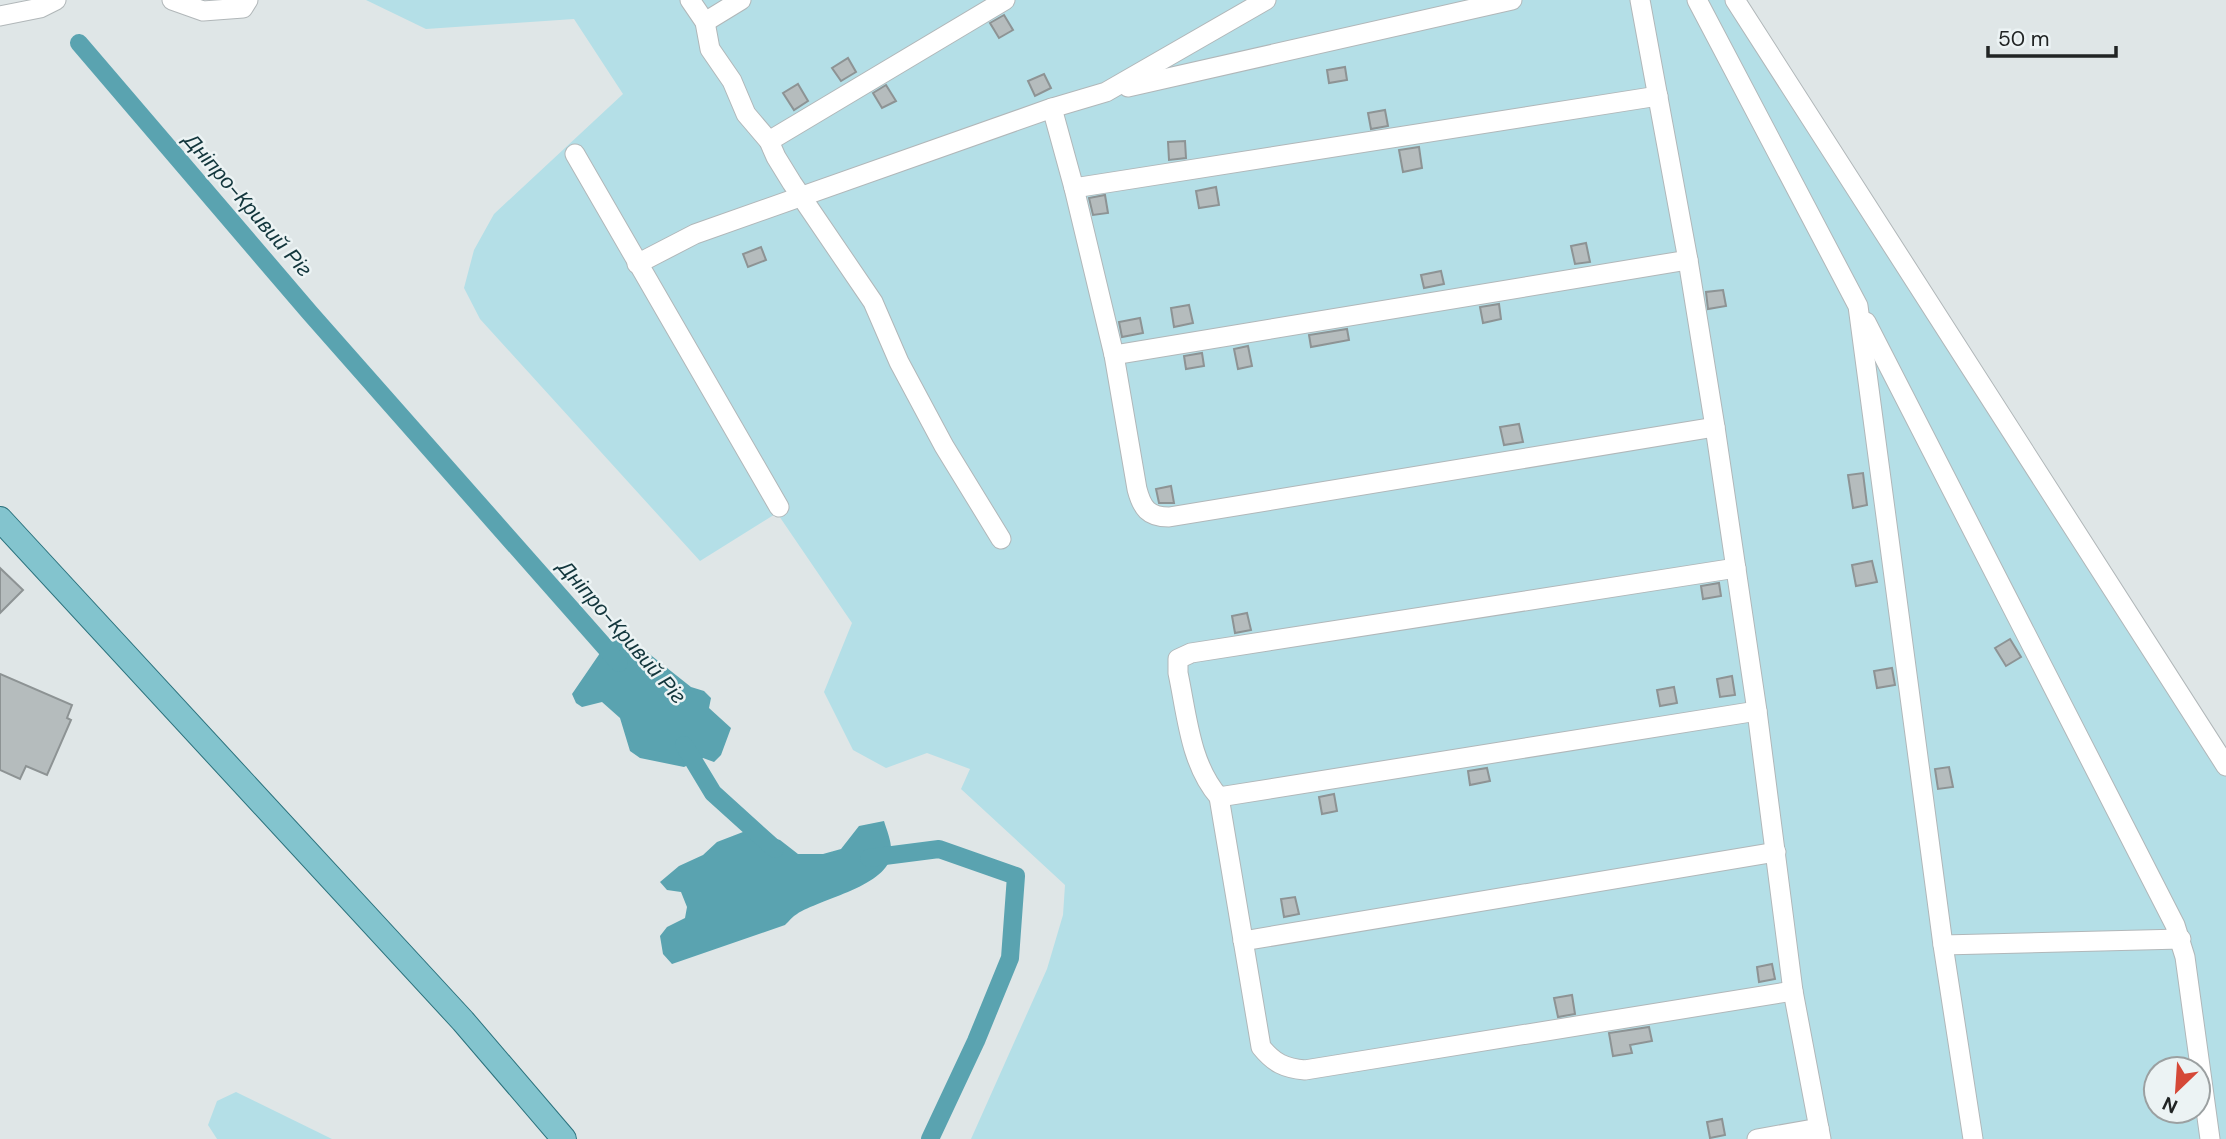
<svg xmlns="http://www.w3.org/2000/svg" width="2226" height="1139" font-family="'DM Sans',sans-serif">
	<rect width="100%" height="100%" fill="#dfe6e7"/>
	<!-- green -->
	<g fill="#b4dfe7" fill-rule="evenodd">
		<path d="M366 0H1735L2226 762V1139H971L1047 969 1063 915 1065 885 961 789 970 769 927 753 886 768 853 750 824 692 852 623 777 513 700 561 480 319 464 288 474 250 494 214 623 94 574 19 426 29ZM2156 1069H2198V1111H2156Z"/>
		<path d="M236 1092 332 1139H217L208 1125 217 1101Z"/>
	</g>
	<!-- water -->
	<g fill="#5aa3b0">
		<path d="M611 637 638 645 691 687 704 691 711 698 709 708 731 728 721 755 714 762 703 758 684 767 640 758 630 751 620 718 602 702 582 707 576 703 572 694Z"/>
		<path d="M884 821C887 831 892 842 891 853 890 886 819 899 797 914 793 916 789 921 785 925L672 964 663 954 660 936 667 927 685 918 687 907 681 892 667 890 660 882 679 866 703 855 717 842 743 832 757 833 780 840 798 854H823L841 849 859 826Z"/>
	</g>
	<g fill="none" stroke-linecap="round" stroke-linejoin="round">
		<!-- canal -->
		<g stroke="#5aa3b0" stroke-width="18">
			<path d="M79 43 310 313 619 663"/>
			<path d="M684 745 713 793 775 849"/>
			<path d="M869 858 939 849 1016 876 1010 958 976 1041 930 1139"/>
		</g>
	</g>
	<!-- building -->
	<g fill="#b5bcbd" stroke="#8d9394" stroke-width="2">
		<path d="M1004 15 1013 30 999 38 990 23Z"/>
		<path d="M848 58 856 72 841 81 832 68Z"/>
		<path d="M1345 67 1347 80 1329 83 1327 70Z"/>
		<path d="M1044 74 1051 88 1035 96 1028 81Z"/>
		<path d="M798 84 808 101 794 110 783 93Z"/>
		<path d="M886 85 896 101 882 108 873 93Z"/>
		<path d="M1385 110 1388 126 1371 129 1368 113Z"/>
		<path d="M1185 141 1186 158 1169 160 1168 142Z"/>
		<path d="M1419 147 1422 168 1403 172 1399 150Z"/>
		<path d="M1216 187 1219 205 1199 208 1196 191Z"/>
		<path d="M1105 195 1108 213 1093 215 1089 198Z"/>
		<path d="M1586 243 1590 262 1575 264 1571 246Z"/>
		<path d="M761 247 766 260 748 267 743 254Z"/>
		<path d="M1441 271 1444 284 1424 288 1421 275Z"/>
		<path d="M1723 290 1726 306 1708 309 1706 292Z"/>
		<path d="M1499 304 1501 319 1483 323 1480 307Z"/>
		<path d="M1189 305 1193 323 1174 327 1171 308Z"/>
		<path d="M1140 318 1143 333 1122 337 1119 322Z"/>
		<path d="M1347 329 1349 340 1311 347 1309 335Z"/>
		<path d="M1248 346 1252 366 1238 369 1234 349Z"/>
		<path d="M1202 353 1204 366 1186 369 1184 356Z"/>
		<path d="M1519 424 1523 442 1504 445 1500 427Z"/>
		<path d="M1863 473 1867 505 1853 508 1848 475Z"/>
		<path d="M1171 486 1174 503H1159L1156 489Z"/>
		<path d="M1872 561 1877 582 1856 586 1852 565Z"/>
		<path d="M0 568 23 590 0 613Z"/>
		<path d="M1719 583 1721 596 1703 599 1701 586Z"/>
		<path d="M1247 613 1251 630 1235 633 1232 616Z"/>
		<path d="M2010 639 2021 657 2006 666 1995 648Z"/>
		<path d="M1892 668 1895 685 1877 688 1874 671Z"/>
		<path d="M0 674 72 705 67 718 71 720 47 775 26 766 20 779 0 770Z"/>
		<path d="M1732 676 1735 695 1720 697 1717 679Z"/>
		<path d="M1674 687 1677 703 1660 706 1657 690Z"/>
		<path d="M1949 767 1953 787 1938 789 1935 769Z"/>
		<path d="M1487 768 1490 781 1470 785 1468 771Z"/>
		<path d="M1334 794 1337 811 1322 814 1319 797Z"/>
		<path d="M1295 897 1299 914 1284 917 1281 899Z"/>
		<path d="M1772 964 1775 979 1759 982 1757 967Z"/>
		<path d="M1572 995 1575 1014 1558 1017 1554 998Z"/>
		<path d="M1649 1027 1652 1041 1630 1045 1632 1053 1613 1056 1609 1033Z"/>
		<path d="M1722 1119 1725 1135 1710 1138 1707 1122Z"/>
	</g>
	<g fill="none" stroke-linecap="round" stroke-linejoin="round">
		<!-- minor casing -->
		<g stroke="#b1b7b9" stroke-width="21">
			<g id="minor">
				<path d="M172 0 203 11 243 8 248 0"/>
				<path d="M690 0 705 22 710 49 732 81 746 114 769 141 776 157 792 183 873 302 899 362 944 446 1001 539"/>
				<path d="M1640 0 1688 260 1715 427 1757 711 1793 991 1821 1139"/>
				<path d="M1697 0 1858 306 1943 945 1973 1139"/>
				<path d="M1735 0 2226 766"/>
				<path d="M0 16 40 8 56 0"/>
				<path d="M705 22 741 0"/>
				<path d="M1128 87 1512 0"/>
				<path d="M1052 108 1074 188 1114 355 1137 489C1142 508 1148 517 1169 517L1715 427"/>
				<path d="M769 141 1005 0"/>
				<path d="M575 154 779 507"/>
				<path d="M1074 188 1658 96"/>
				<path d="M637 264 695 234 1052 108 1106 92 1266 0"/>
				<path d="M1866 322 2175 925 2185 957 2210 1139"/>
				<path d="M1114 355 1688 260"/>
				<path d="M1736 568 1191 653 1178 659V673C1187 715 1190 764 1219 797L1261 1047C1274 1063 1284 1068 1305 1070L1793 991"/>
				<path d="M1219 797 1757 711"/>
				<path d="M1243 941 1776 852"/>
				<path d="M1943 945 2181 939"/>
				<path d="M1757 1139 1819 1128"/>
			</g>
		</g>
		<!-- major casing -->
		<g stroke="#2b727d" stroke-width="26">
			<path id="major" d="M0 519 463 1021 564 1139"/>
		</g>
		<!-- minor -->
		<use href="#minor" stroke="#fff" stroke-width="19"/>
		<!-- major -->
		<use href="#major" stroke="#83c4ce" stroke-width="24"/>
	</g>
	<g text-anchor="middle" stroke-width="5" stroke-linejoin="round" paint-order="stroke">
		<!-- water labels -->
		<g font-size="21" font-style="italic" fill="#12363c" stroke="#ecf3f4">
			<text transform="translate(248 205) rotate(49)" y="7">Дніпро-Кривий Ріг</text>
			<text transform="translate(622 632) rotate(49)" y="7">Дніпро-Кривий Ріг</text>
		</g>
	</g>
	<!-- north arrow -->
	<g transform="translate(2177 1090) rotate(205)"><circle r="33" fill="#ecf3f4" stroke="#9ba0a1" stroke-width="2"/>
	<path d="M0-5L12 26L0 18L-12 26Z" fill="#d54837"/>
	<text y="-10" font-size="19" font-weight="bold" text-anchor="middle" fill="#212424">N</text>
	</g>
	<!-- scale -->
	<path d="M1988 46v10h128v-10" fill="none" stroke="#212424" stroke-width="3.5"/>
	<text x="1998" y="46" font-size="21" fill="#212424" stroke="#ecf3f4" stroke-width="5" paint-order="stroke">50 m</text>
</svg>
